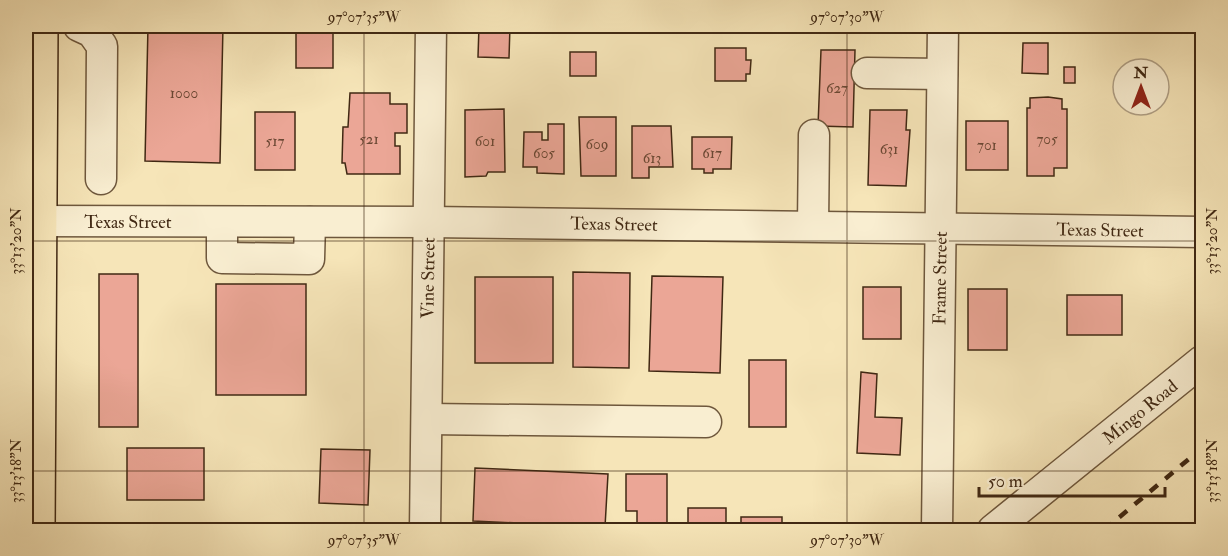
<svg xmlns="http://www.w3.org/2000/svg" width="1228" height="556" font-family="'IM FELL Double Pica',serif">
	<rect width="100%" height="100%" fill="#f6e5b8"/>
	<filter id="stains"><feTurbulence type="fractalNoise" baseFrequency=".00333" numOctaves="4"/><feColorMatrix values="0 0 0 0 .2 0 0 0 0 .09 0 0 0 0 .02 0 0 0 .5 -.17"/></filter>
	<radialGradient id="worn" r=".72"><stop offset=".6" stop-color="#630" stop-opacity="0"/><stop offset="1" stop-color="#630" stop-opacity=".3"/></radialGradient>
	<!-- building -->
	<g fill="#eba696" stroke="#402813" stroke-width="1.5">
		<path d="M148 26H223L220 163 145 161Z"/>
		<path d="M479 26H510L509 58 478 57Z"/>
		<rect x="296" y="30" width="37" height="38"/>
		<path d="M1023 43H1048V74L1022 73Z"/>
		<path d="M715 48H746V60H751L750 74H746V81H715Z"/>
		<path d="M821 50H855L853 127 818 126Z"/>
		<rect x="570" y="52" width="26" height="24"/>
		<rect x="1064" y="67" width="11" height="16"/>
		<path d="M350 93H390V104H407V133H395V146H400V174H347L345 163H342L343 127H348Z"/>
		<path d="M1048 97 1062 99V109H1067V168H1054V176H1027V108H1030V98Z"/>
		<path d="M504 109 505 172H488L486 176 465 177V110Z"/>
		<path d="M870 110H907L906 130H910L906 186 868 185Z"/>
		<rect x="255" y="112" width="40" height="58"/>
		<path d="M579 117H616V176H581Z"/>
		<rect x="966" y="121" width="42" height="49"/>
		<path d="M548 124H564V174L537 173V167H523L524 132H542V140H548Z"/>
		<path d="M632 126H671L673 167H649V178H632Z"/>
		<path d="M692 137H732L731 169H713V173H704V169H692Z"/>
		<path d="M573 272 630 273 629 368 573 367Z"/>
		<rect x="99" y="274" width="39" height="153"/>
		<path d="M652 276 723 277 720 373 649 371Z"/>
		<rect x="475" y="277" width="78" height="86"/>
		<rect x="216" y="284" width="90" height="111"/>
		<rect x="863" y="287" width="38" height="52"/>
		<rect x="968" y="289" width="39" height="61"/>
		<rect x="1067" y="295" width="55" height="40"/>
		<rect x="749" y="360" width="37" height="67"/>
		<path d="M861 372 877 374 875 417 902 418 900 455 857 453Z"/>
		<rect x="127" y="448" width="77" height="52"/>
		<path d="M321 449 370 450 368 505 319 503Z"/>
		<path d="M475 468 608 474 605 527 473 521Z"/>
		<path d="M626 474H667V530H637V511H626Z"/>
		<rect x="688" y="508" width="38" height="22"/>
		<rect x="741" y="517" width="41" height="13"/>
	</g>
	<g fill="none" stroke-linecap="round" stroke-linejoin="round">
		<!-- minor casing -->
		<g stroke="#6e573c" stroke-width="33">
			<g id="minor">
				<path d="M79 26 92 32 102 46 101 179"/>
				<path d="M867 73 942 74"/>
				<path d="M26 221 429 222 1202 232"/>
				<path d="M222 222V258L309 259 310 222"/>
				<path d="M813 226 814 135"/>
				<path d="M427 419 706 422"/>
				<path d="M425 530 431 26"/>
				<path d="M937 530 943 26"/>
				<path d="M993 530 1202 361"/>
			</g>
		</g>
		<!-- major casing -->
		<g stroke="#402813" stroke-width="36">
			<path id="major" d="M38 530 41 26"/>
		</g>
		<!-- minor -->
		<use href="#minor" stroke="#f9eed1" stroke-width="30"/>
		<!-- major -->
		<use href="#major" stroke="#f6e5b8" stroke-width="33"/>
		<!-- rail -->
		<path stroke="#402813" stroke-width="4.5" stroke-dasharray="10 10" stroke-linecap="butt" d="M1104 530 1202 448"/>
	</g>
	<!-- ticks -->
	<path fill="none" stroke="#402813" stroke-width="1.5" stroke-opacity="0.45" d="M364 26V530M847 26V530M26 241H1202M26 471H1202"/>
	<g text-anchor="middle" stroke-width="4.5" stroke-linejoin="round" paint-order="stroke">
		<!-- number labels -->
		<g font-size="15" fill="#6b4834">
			<text x="837" y="93">627</text>
			<text x="184" y="98">1000</text>
			<text x="369" y="144">521</text>
			<text x="1047" y="144">705</text>
			<text x="275" y="146">517</text>
			<text x="485" y="146">601</text>
			<text x="597" y="149">609</text>
			<text x="987" y="150">701</text>
			<text x="889" y="154">631</text>
			<text x="544" y="158">605</text>
			<text x="712" y="158">617</text>
			<text x="652" y="163">613</text>
		</g>
		<!-- street labels -->
		<g font-size="18" fill="#402813" stroke="#f9eed1">
			<text x="128" y="228">Texas Street</text>
			<text transform="translate(614 224) rotate(1)" y="6">Texas Street</text>
			<text transform="translate(1100 230) rotate(1)" y="6">Texas Street</text>
			<text transform="translate(428 278) rotate(-89)" y="6">Vine Street</text>
			<text transform="translate(940 278) rotate(-89)" y="6">Frame Street</text>
			<text transform="translate(1140 412) rotate(-39)" y="6">Mingo Road</text>
		</g>
	</g>
	<!-- margin -->
	<rect width="1228" height="556" fill="none" stroke="#f6e5b8" stroke-width="66"/>
	<!-- north arrow -->
	<g transform="translate(1141 87)"><circle r="28" fill="#f9eed1" stroke="#af9f85" stroke-width="1.5"/>
	<path d="M0-4.5L10 22L0 15L-10 22Z" fill="#8f2418"/>
	<text y="-9" font-size="16" font-weight="bold" text-anchor="middle" fill="#402813">N</text>
	</g>
	<!-- scale -->
	<path d="M979 487v9h186v-9" fill="none" stroke="#402813" stroke-width="3"/>
	<text x="988" y="487" font-size="18" fill="#402813" stroke="#f9eed1" stroke-width="4.5" paint-order="stroke">50 m</text>
	<rect x="33" y="33" width="1162" height="490" fill="none" stroke="#402813" stroke-width="2"/>
	<g font-size="15" text-anchor="middle" fill="#402813">
		<text x="364" y="22">97°07'35"W</text>
		<text x="847" y="22">97°07'30"W</text>
		<text transform="translate(16 241) rotate(-90)" y="5">33°13'20"N</text>
		<text transform="translate(1212 241) rotate(-90)" y="5">33°13'20"N</text>
		<text transform="translate(16 471) rotate(-90)" y="5">33°13'18"N</text>
		<text transform="translate(1212 471) rotate(-90)" y="5">33°13'18"N</text>
		<text x="364" y="545">97°07'35"W</text>
		<text x="847" y="545">97°07'30"W</text>
	</g>
	<rect width="100%" height="100%" filter="url(#stains)"/>
	<rect width="100%" height="100%" fill="url(#worn)"/>
</svg>
